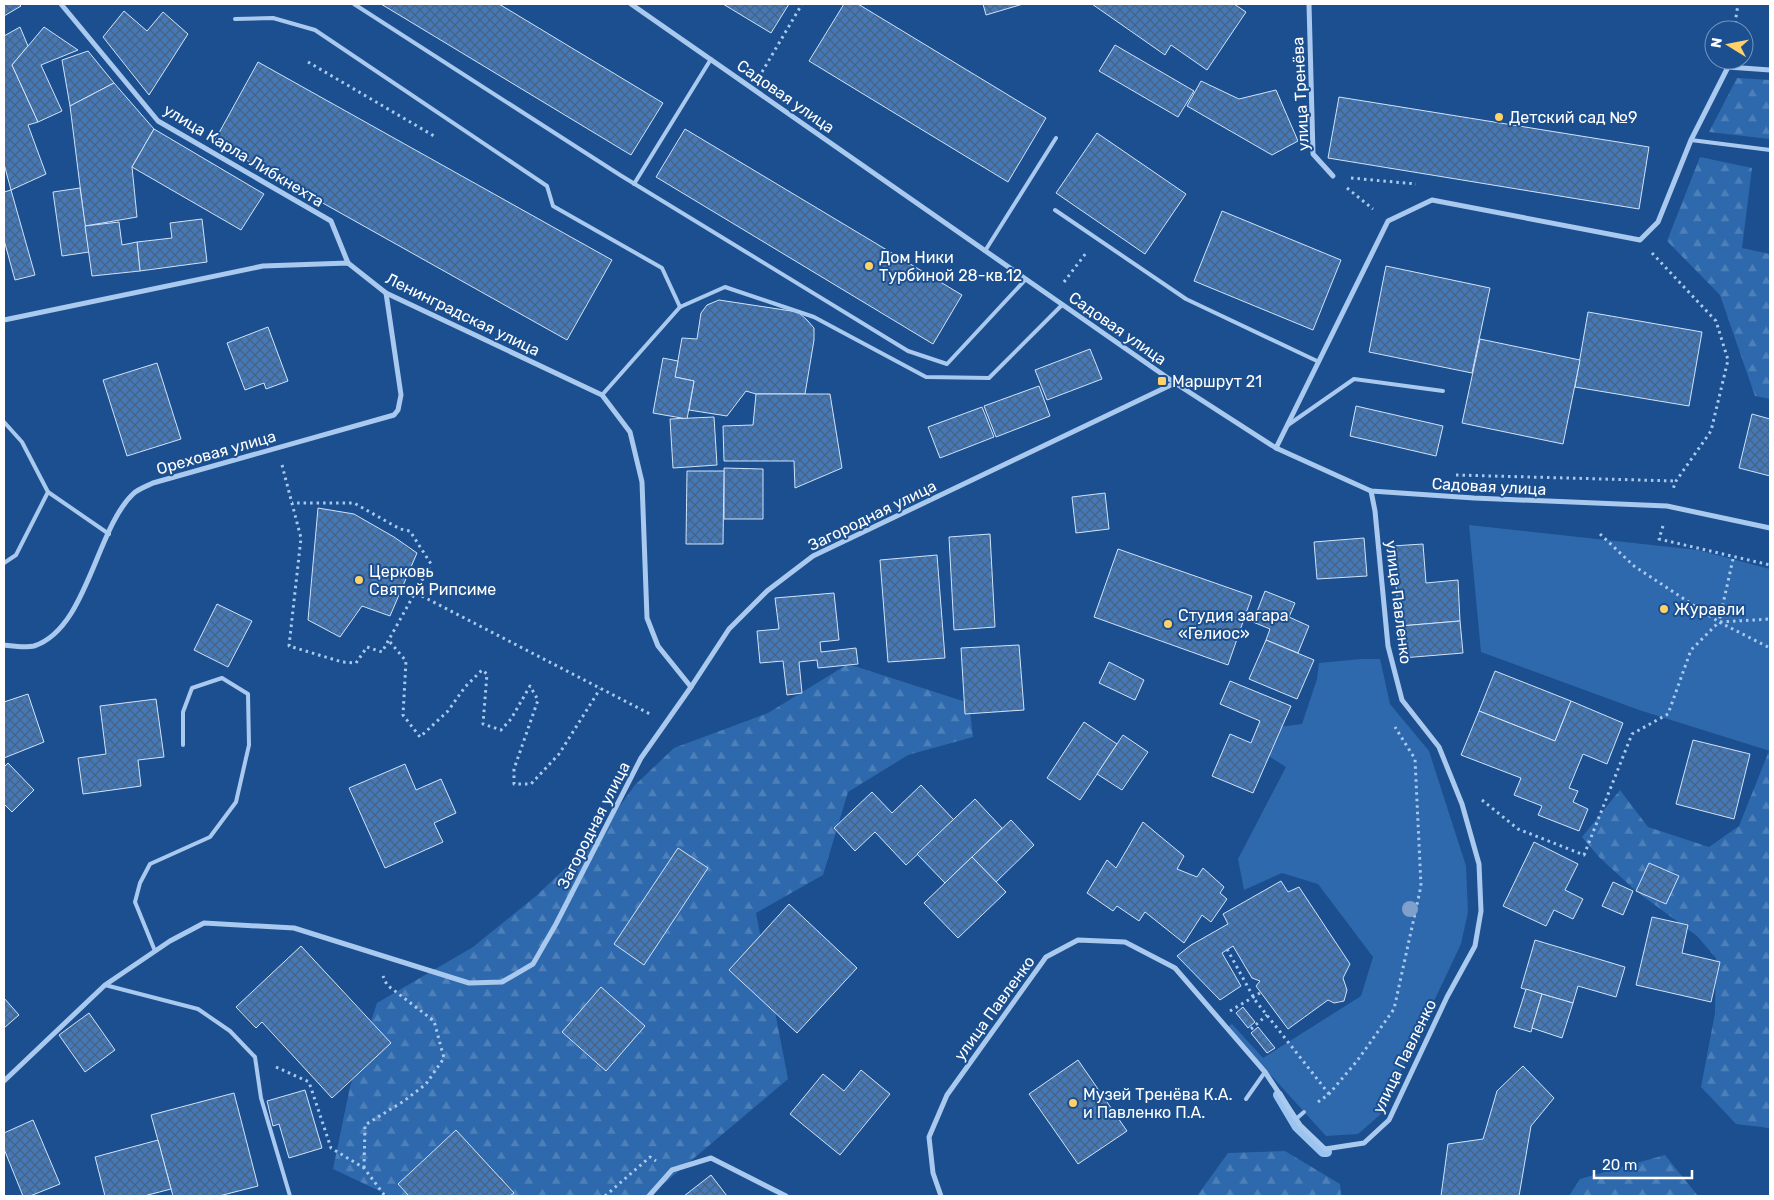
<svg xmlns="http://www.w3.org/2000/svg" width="1774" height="1200" font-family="Rubik,sans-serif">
	<defs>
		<pattern id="forest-firs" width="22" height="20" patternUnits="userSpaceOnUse" patternTransform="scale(1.25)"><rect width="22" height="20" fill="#2e69ad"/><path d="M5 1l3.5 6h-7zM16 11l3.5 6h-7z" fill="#4d80b9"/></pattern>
		<pattern id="building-cross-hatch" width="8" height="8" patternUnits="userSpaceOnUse" patternTransform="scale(1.25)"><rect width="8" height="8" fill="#4478b7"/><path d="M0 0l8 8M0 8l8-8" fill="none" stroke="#486282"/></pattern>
	</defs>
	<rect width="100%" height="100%" fill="#1b4f8f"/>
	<!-- forest -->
	<g fill="url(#forest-firs)">
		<path d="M1737 78 1770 80V139L1709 132Z"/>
		<path d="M1700 157 1752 168 1742 248 1770 254V399L1755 396 1720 295 1667 241Z"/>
		<path d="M848 664 969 703 973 737 908 755 848 792 823 875 756 913 788 1079 649 1196H390L333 1169 350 1087 377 1003 473 947 536 896 595 840 635 785 674 748 768 713Z"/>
		<path d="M1769 751 1770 752V1128L1736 1124 1701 1087 1715 1013 1716 958 1697 936 1636 891 1599 857 1582 837 1620 790 1648 827 1709 847 1739 826Z"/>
		<path d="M1285 1151 1340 1184 1341 1196H1197L1228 1153Z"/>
		<path d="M1665 1155 1698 1196H1569L1580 1179Z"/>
	</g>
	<!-- park -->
	<g fill="#2e69ad">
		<path d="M1469 525 1698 550 1770 569V751L1639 710 1481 652Z"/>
		<path d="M1361 659H1380L1390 704 1429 751 1466 866 1468 912 1461 944 1380 1115 1358 1134 1326 1136 1227 1027 1232 1024 1263 1058 1361 996 1373 957 1318 884 1282 873 1244 890 1238 859 1286 767 1257 749 1262 729 1302 724 1317 679 1319 663Z"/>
	</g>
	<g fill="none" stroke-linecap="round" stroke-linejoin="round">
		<!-- stream -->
		<path stroke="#9cc4f0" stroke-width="10" d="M1278 1095 1297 1127 1323 1152H1327"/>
	</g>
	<!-- building -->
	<g fill="url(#building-cross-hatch)" stroke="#cfe3fa">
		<path d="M4 4H19L21 6 4 16Z"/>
		<path d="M381 4H499L663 103 631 155Z"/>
		<path d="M723 4H789L771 33Z"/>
		<path d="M844 4H858L1046 118 1008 182 809 61Z"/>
		<path d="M983 4H1023L986 15Z"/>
		<path d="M1092 4H1234L1246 12 1207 70 1171 45 1165 55Z"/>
		<path d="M124 11 147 31 163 12 188 34 149 95 103 37Z"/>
		<path d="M20 27 28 46 12 65 38 122 28 125 46 174 11 190 4 164V36Z"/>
		<path d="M44 27 78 50 41 65 62 111 38 122 12 65Z"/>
		<path d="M1115 45 1194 91 1178 117 1099 71Z"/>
		<path d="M88 51 114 83 70 106 62 60Z"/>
		<path d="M258 62 612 260 567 340 214 142Z"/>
		<path d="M1201 81 1239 99 1276 90 1298 141 1272 155 1187 106Z"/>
		<path d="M114 83 154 129 132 167 137 217 85 226 70 106Z"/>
		<path d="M1339 97 1649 147 1639 209 1328 158Z"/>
		<path d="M154 129 264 194 241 230 132 167Z"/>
		<path d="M685 129 962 295 933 344 656 177Z"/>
		<path d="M1097 133 1186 194 1145 254 1056 193Z"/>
		<path d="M80 188 89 252 62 256 53 192Z"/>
		<path d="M11 190 35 275 15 280 4 240V192Z"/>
		<path d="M1222 211 1341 260 1313 330 1194 281Z"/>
		<path d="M202 219 207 262 140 271 137 242 172 238 170 223Z"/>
		<path d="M119 222 122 245 137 242 140 271 92 276 85 226Z"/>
		<path d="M1386 266 1490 288 1472 373 1369 352Z"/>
		<path d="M719 300 798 312 807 320 814 328V340L805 394H756L746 391 727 416 689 410 694 381 675 377 682 338 697 339 701 313 707 305Z"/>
		<path d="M1588 312 1702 332 1689 406 1575 387Z"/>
		<path d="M268 327 288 381 266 389 264 383 245 390 227 343Z"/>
		<path d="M1480 339 1580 360 1563 444 1462 423Z"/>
		<path d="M1090 349 1102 379 1047 400 1035 370Z"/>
		<path d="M663 358 678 361 675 377 694 381 687 419 653 413Z"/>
		<path d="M157 363 181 439 127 456 103 380Z"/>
		<path d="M1039 386 1050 416 996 437 984 406Z"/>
		<path d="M756 394H830L842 468 795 488 794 461H724L723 426 753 425Z"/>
		<path d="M1356 406 1443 426 1436 456 1350 436Z"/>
		<path d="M982 407 994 437 940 458 928 427Z"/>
		<path d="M1752 414 1770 419V476L1739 468Z"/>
		<path d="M714 417 717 465 673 468 670 419Z"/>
		<path d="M724 468 763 469V519H724Z"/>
		<path d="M687 471H724L723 544H686Z"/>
		<path d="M1105 493 1109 529 1076 533 1072 497Z"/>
		<path d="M318 508 354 514 394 537 417 553 390 616 362 606 340 637 308 620Z"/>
		<path d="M990 534 995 627 954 630 949 537Z"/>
		<path d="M1364 538 1367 576 1317 579 1314 542Z"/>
		<path d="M1423 544 1426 583 1458 580 1460 621 1400 626 1392 546Z"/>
		<path d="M1118 549 1252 596 1228 665 1094 617Z"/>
		<path d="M937 555 945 658 888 662 880 560Z"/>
		<path d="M1265 591 1295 603 1289 617 1309 626 1298 653 1266 640 1270 629 1253 622Z"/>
		<path d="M834 593 839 640 820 642 821 652 856 648 858 664 818 668 817 660 799 662 802 693 787 695 783 661 760 663 757 631 779 629 775 598Z"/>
		<path d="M217 604 252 621 228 667 194 650Z"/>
		<path d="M1460 621 1463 653 1402 658 1400 626Z"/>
		<path d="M1266 640 1314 660 1297 699 1249 679Z"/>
		<path d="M1019 645 1024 710 965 714 961 648Z"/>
		<path d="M1109 662 1144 680 1135 700 1099 683Z"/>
		<path d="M1495 671 1571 701 1555 741 1479 711Z"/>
		<path d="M1230 681 1291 706 1253 793 1212 776 1230 734 1251 743 1260 721 1220 704Z"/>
		<path d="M28 694 44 742 4 758V702Z"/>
		<path d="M156 699 164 757 138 760 141 786 83 794 78 758 106 754 100 706Z"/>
		<path d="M1571 701 1623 723 1607 764 1583 754 1569 788 1578 791 1573 802 1588 809 1579 831 1538 815 1542 806 1514 795 1521 778 1461 755 1479 711 1555 741Z"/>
		<path d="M1084 722 1117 744 1080 800 1047 778Z"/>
		<path d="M1123 735 1148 752 1122 790 1097 774Z"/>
		<path d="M1693 740 1750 754 1734 819 1676 804Z"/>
		<path d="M8 763 34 790 12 812 4 804V767Z"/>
		<path d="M405 764 416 790 441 779 456 813 434 823 443 842 385 868 349 788Z"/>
		<path d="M921 785 954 820 906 865 875 832 855 851 834 828 872 792 892 813Z"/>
		<path d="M975 799 1002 828 945 883 917 854Z"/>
		<path d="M1011 820 1034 845 996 882 972 857Z"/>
		<path d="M1143 822 1184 856 1177 869 1197 877 1203 868 1224 887 1220 893 1227 899 1211 922 1202 915 1184 943 1145 912 1139 921 1117 906 1113 911 1087 893 1107 860 1116 868Z"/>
		<path d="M1534 842 1578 864 1565 890 1583 899 1573 919 1554 910 1546 926 1503 906Z"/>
		<path d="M678 848 708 868 644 965 614 944Z"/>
		<path d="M972 857 1006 892 958 938 924 903Z"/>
		<path d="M1649 863 1679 876 1666 904 1636 891Z"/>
		<path d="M1281 881 1288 892 1299 887 1350 964 1343 978 1347 990 1344 1001 1334 1003 1328 1000 1288 1029 1256 986 1260 981 1252 978 1233 946 1222 953 1241 986 1220 1000 1177 956 1191 945 1228 924 1223 914Z"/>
		<path d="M1613 882 1633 891 1623 915 1602 906Z"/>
		<path d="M789 904 857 968 797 1033 729 970Z"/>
		<path d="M1652 917 1688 925 1682 953 1720 962 1711 1002 1636 985Z"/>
		<path d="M1535 940 1625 967 1616 997 1578 986 1573 1003 1521 988Z"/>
		<path d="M301 946 391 1043 332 1098 262 1022 256 1028 236 1007Z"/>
		<path d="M601 987 645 1026 606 1071 562 1032Z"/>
		<path d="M1526 989 1542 994 1531 1032 1514 1027Z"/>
		<path d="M1542 994 1573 1003 1562 1038 1532 1028Z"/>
		<path d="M4 998 19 1015 4 1028Z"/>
		<path d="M1243 1007 1255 1022 1248 1028 1236 1013Z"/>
		<path d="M89 1013 115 1050 85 1072 59 1035Z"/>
		<path d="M1258 1027 1275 1048 1267 1053 1251 1033Z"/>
		<path d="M1078 1060 1127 1131 1078 1164 1029 1094Z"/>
		<path d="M1523 1066 1554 1098 1531 1126 1519 1196H1441L1448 1144 1483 1139 1497 1091Z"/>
		<path d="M861 1070 890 1094 840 1155 790 1114 823 1074 844 1091Z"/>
		<path d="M305 1090 322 1148 289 1158 279 1124 273 1126 267 1101Z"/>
		<path d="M234 1093 258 1186 219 1196H173L151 1115Z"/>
		<path d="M33 1120 60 1184 30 1196H23L4 1149V1133Z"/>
		<path d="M456 1130 514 1193 510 1196H409L398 1184Z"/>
		<path d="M158 1140 171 1189 144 1196H105L95 1157Z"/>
		<path d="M711 1175 727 1196H684Z"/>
	</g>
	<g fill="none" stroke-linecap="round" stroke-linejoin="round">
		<!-- path -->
		<g stroke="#a9c9ee" stroke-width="3" stroke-dasharray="2.5 4" stroke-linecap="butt">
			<path d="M1734 30 1738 4"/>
			<path d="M308 62 434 136"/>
			<path d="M762 72 802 4"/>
			<path d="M1351 178 1416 184"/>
			<path d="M1347 188 1373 209"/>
			<path d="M1652 253 1716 321 1728 360 1711 431 1676 481 1673 489"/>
			<path d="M1064 282 1086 253"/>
			<path d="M282 465 301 538 289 646 342 662 356 663 367 647 382 652 431 564 410 531 400 529 354 503H292"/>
			<path d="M1456 475 1676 481"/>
			<path d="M1663 526 1659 539 1770 565"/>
			<path d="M1600 534 1634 566 1719 622 1770 619"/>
			<path d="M1733 559 1719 622 1770 648"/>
			<path d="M416 593 650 714"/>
			<path d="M390 642 406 661 403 715 420 737 448 711 465 687 482 670 487 674 483 724 501 730 511 719 530 686 538 700 514 769V784H531L559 754 600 689"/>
			<path d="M1482 800 1518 829 1584 855 1632 734 1668 714 1691 650 1719 622"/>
			<path d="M1227 949 1255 1000 1329 1094"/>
			<path d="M1251 1029 1267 1015"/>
			<path d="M276 1067 309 1082 331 1148 364 1168 385 1196"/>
			<path d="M1318 1102 1329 1094 1357 1061 1394 1009 1421 886 1415 759 1395 727"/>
			<path d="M364 1168 365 1125 404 1101 426 1084 444 1058 434 1021 387 985 383 976"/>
			<path d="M605 1196 650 1157 656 1161"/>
		</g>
		<!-- lane -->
		<g stroke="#a9c9ee" stroke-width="4">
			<path d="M354 4 620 175 908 351 947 364 1026 279"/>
			<path d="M235 19 273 18 315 30 547 186 553 206 662 268 680 307"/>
			<path d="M1691 140 1770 150"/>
			<path d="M634 184 711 59"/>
			<path d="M1055 210 1186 299 1317 361"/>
			<path d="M985 251 1056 138"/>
			<path d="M602 395 680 307 725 287 814 317 926 377 989 378 1062 305"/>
			<path d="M4 422 22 442 48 492 109 534"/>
			<path d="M1288 425 1354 379 1443 391"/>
			<path d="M4 563 16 555 48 492"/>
			<path d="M155 951 135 902 140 883 150 864 210 837 236 802 249 745 248 694 222 678 192 688 183 712V745"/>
			<path d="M105 985 198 1009 230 1031 255 1057 261 1098 290 1196"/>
			<path d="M1246 1099 1265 1072"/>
			<path d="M1296 1119 1304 1112"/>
		</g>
		<!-- street -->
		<g stroke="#a9c9ee" stroke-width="5">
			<path d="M61 4 158 121 331 221 348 263"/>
			<path d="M631 4 1175 383 1276 448 1371 491 1474 498 1667 506 1770 528"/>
			<path d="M1309 4 1313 154 1333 176"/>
			<path d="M4 320 263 266 348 263 386 293 602 395 630 432 642 482 647 618 658 646 691 687"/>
			<path d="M1276 448 1388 221 1432 200 1640 240 1658 222 1691 140 1728 67 1770 70"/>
			<path d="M4 645C13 646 26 648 34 646 87 629 96 529 133 494 138 489 147 486 153 483L394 415 398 410 401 395 386 293"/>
			<path d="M4 1081 105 985 170 941 204 923 294 928 469 983 502 982 533 964 556 924 641 758 691 687 729 629 767 591 813 556 1175 383"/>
			<path d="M649 1196 672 1170 711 1158 786 1196"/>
			<path d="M941 1196 933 1173 929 1137 947 1095 1046 957 1078 940 1125 942 1175 968 1265 1072 1300 1125 1325 1149 1364 1143 1389 1120 1447 997 1475 946 1481 911 1479 864 1462 804 1439 747 1402 700 1388 646 1375 511 1371 491"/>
		</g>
		<!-- path-bridge -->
		<path stroke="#a9c9ee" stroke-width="3" stroke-dasharray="2.5 4" stroke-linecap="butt" d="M1230 1011 1260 993"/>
	</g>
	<!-- trees -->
	<circle fill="#7ea0ca" cx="1410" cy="909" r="8"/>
	<!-- markers -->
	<g fill="#ffd166" stroke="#1b4f8f" stroke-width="2">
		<circle cx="1499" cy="117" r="5"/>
		<circle cx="869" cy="266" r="5"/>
		<rect x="1157" y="376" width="10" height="10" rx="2.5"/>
		<circle cx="359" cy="580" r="5"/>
		<circle cx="1664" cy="609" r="5"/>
		<circle cx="1168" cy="624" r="5"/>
		<circle cx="1073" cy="1103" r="5"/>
	</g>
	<g text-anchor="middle" stroke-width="4" stroke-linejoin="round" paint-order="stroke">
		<!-- street labels -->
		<g font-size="16" fill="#fff" stroke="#1b4f8f">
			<text transform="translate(1300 94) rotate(-93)" y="6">улица Тренёва</text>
			<text transform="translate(786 96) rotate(35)" y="6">Садовая улица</text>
			<text transform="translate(244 155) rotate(31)" y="6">улица Карла Либкнехта</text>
			<text transform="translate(463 314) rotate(26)" y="6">Ленинградская улица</text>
			<text transform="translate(1118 328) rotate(35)" y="6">Садовая улица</text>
			<text transform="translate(216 452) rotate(-16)" y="6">Ореховая улица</text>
			<text transform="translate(1489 486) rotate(3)" y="6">Садовая улица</text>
			<text transform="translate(872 515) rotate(-26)" y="6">Загородная улица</text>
			<text transform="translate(1399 602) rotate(83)" y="6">улица Павленко</text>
			<text transform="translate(593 825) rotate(-63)" y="6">Загородная улица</text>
			<text transform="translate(994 1008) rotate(-54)" y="6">улица Павленко</text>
			<text transform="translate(1404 1056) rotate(-64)" y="6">улица Павленко</text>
		</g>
		<!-- poi labels -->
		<g font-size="16" fill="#fff" stroke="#1b4f8f" text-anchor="start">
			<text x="1509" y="123">Детский сад №9</text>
			<text x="879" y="263">Дом Ники<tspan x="879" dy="18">Турбиной 28-кв.12</tspan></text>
			<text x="1172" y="387">Маршрут 21</text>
			<text x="369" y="577">Церковь<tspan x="369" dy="18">Святой Рипсиме</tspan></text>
			<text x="1674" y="615">Журавли</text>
			<text x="1178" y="621">Студия загара<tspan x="1178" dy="18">«Гелиос»</tspan></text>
			<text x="1083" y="1100">Музей Тренёва К.А.<tspan x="1083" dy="18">и Павленко П.А.</tspan></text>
		</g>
	</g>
	<!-- border -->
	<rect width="1774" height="1200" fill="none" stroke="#ffffff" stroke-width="10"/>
	<!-- north arrow -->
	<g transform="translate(1729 45) rotate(280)"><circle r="24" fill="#1b4f8f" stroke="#7695bc"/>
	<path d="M0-4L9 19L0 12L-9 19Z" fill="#ffd166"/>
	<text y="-8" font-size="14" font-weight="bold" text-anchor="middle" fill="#ffffff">N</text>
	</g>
	<!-- scale -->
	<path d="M1594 1170v8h98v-8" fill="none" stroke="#ffffff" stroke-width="2.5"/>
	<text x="1602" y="1170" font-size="15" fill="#ffffff" stroke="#1b4f8f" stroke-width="4" paint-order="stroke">20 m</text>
</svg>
